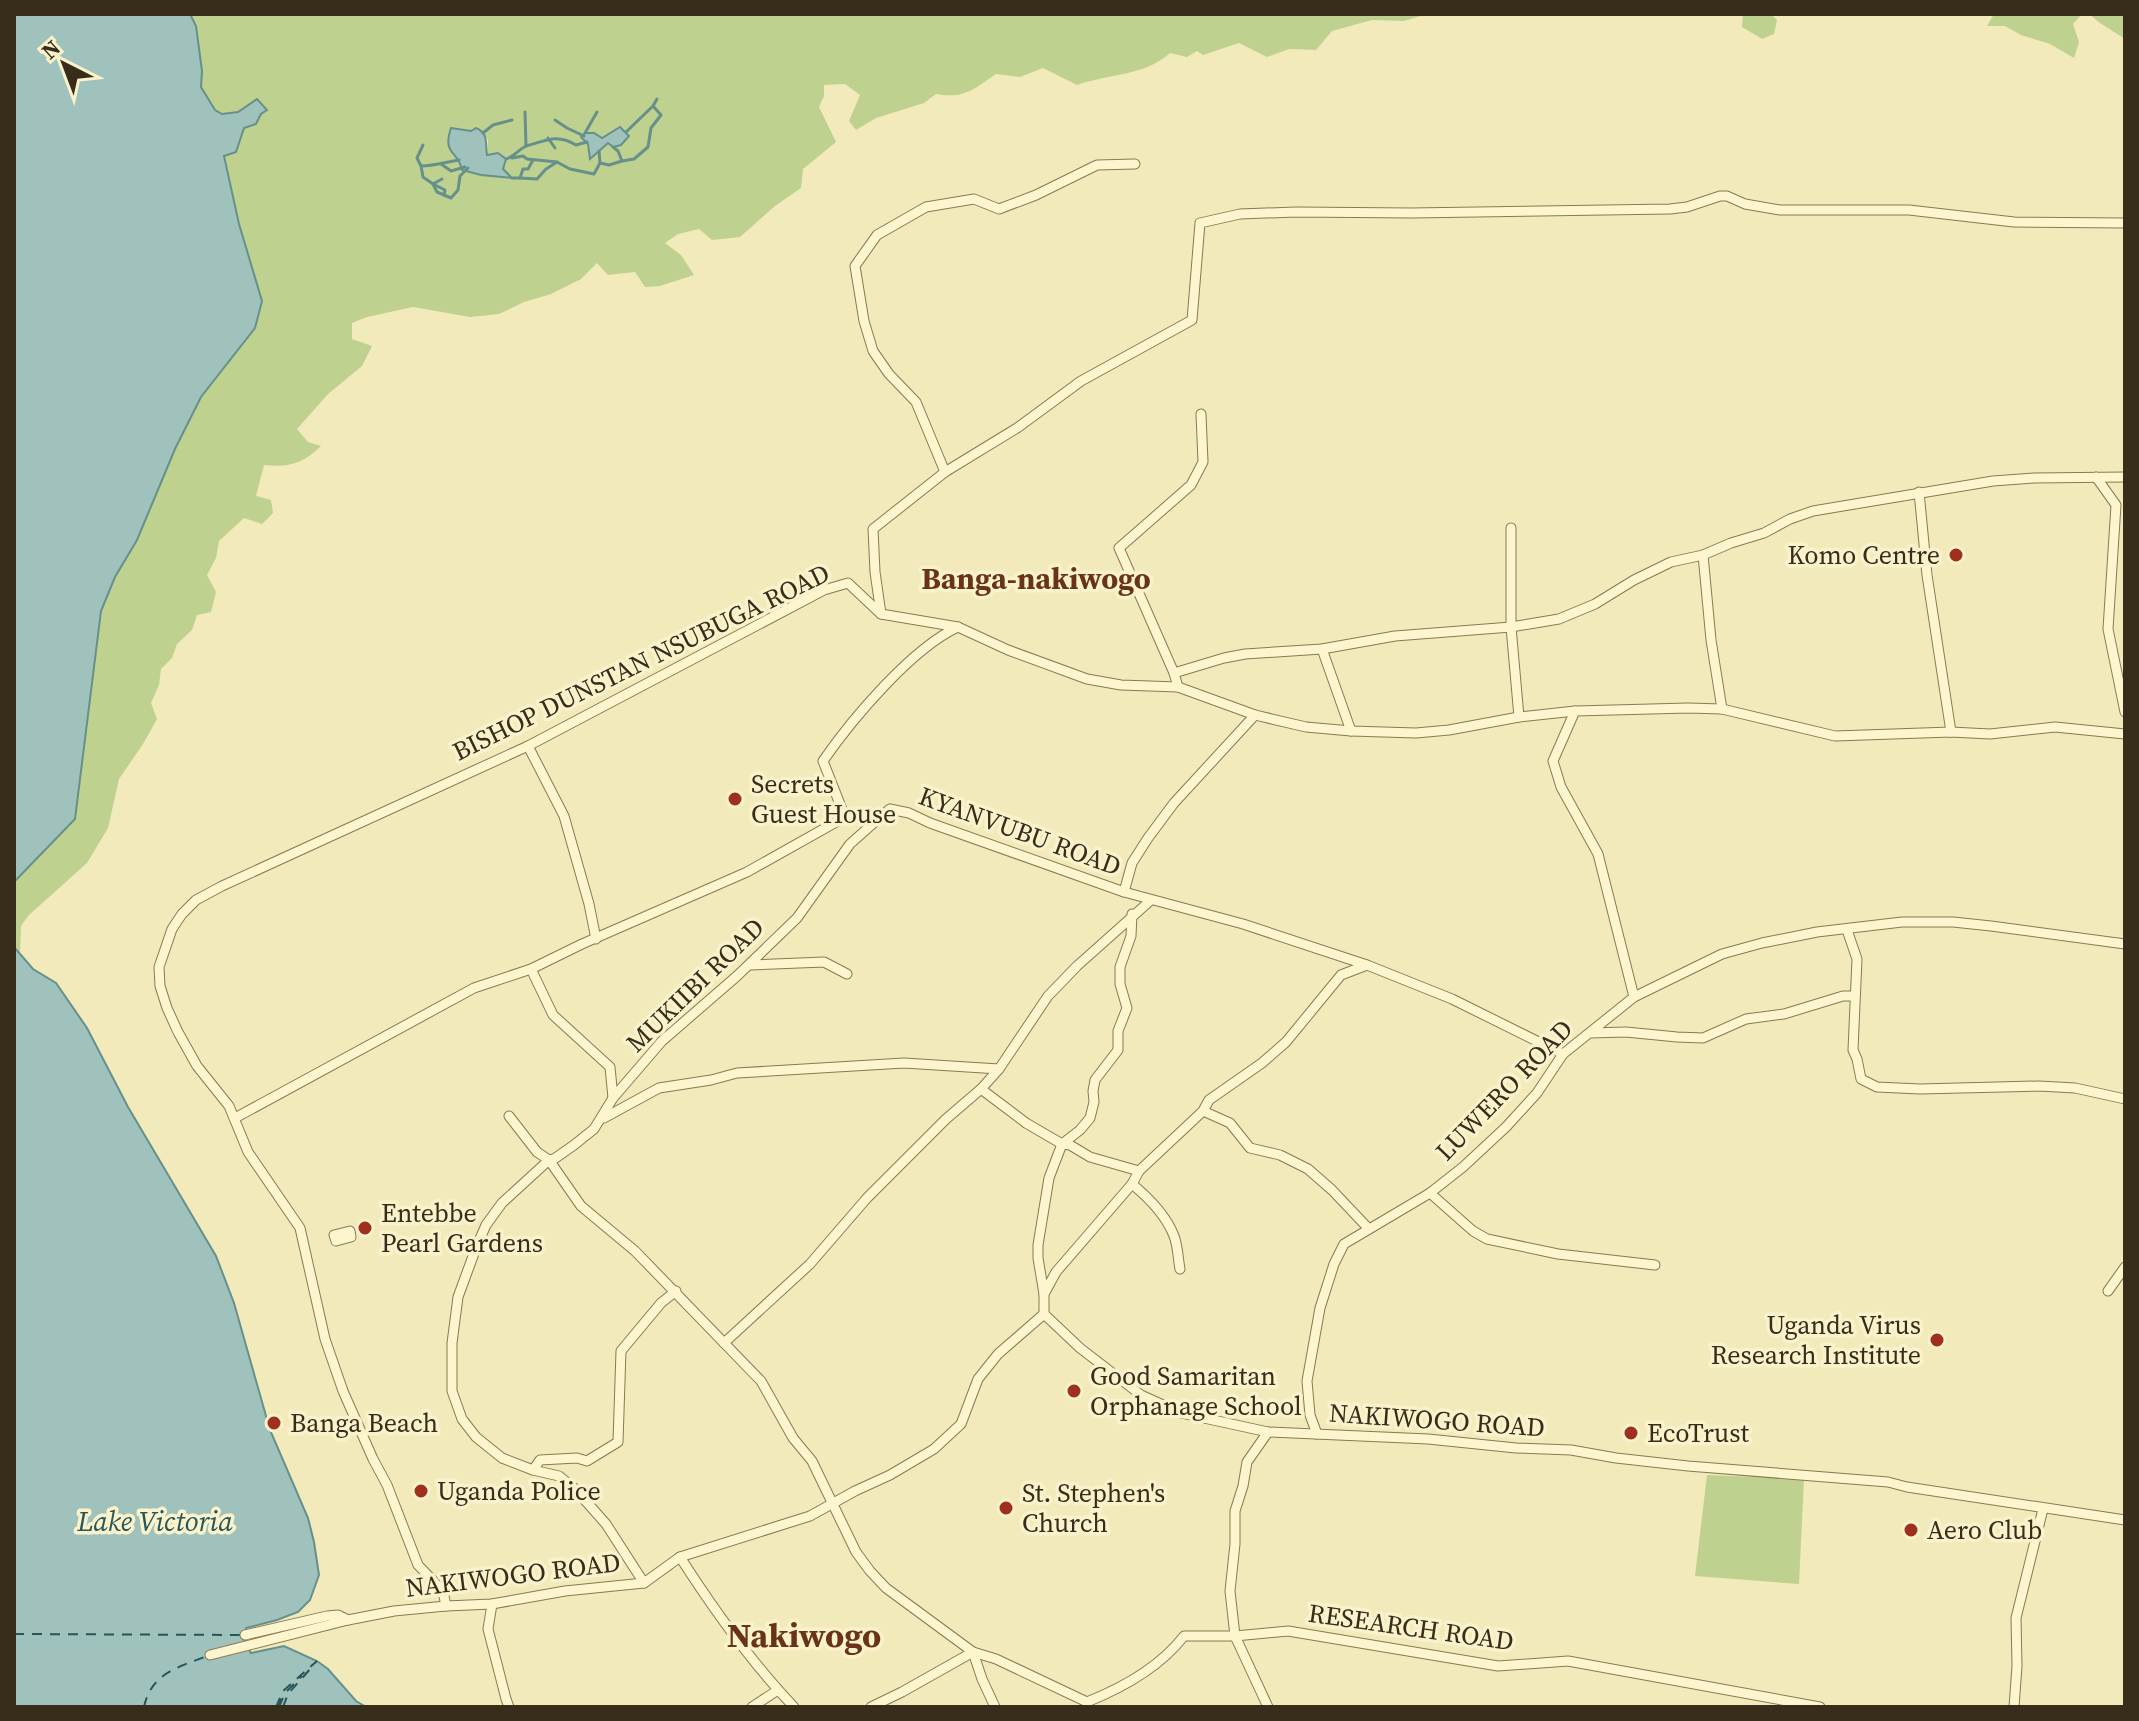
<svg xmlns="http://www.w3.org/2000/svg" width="2139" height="1721" font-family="'Source Serif 4',serif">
	<rect width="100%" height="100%" fill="#f2eabb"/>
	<!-- green -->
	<g fill="#bfd18e" fill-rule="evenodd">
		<path d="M190 14H1427L1404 21 1372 20 1332 31 1316 50 1289 49 1267 57 1239 43 1203 55 1197 51 1187 57 1170 53C1145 76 1108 74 1077 85L1043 68 1020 77 996 74C974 89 965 99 936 94L924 103 876 118 856 130 849 121 860 95 845 84 824 85V96L819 107 836 142 803 169 801 188 775 206 740 237 712 240 699 229 678 234 665 243 681 255 694 275 660 286 645 287 635 272 608 275 597 263 581 279 551 294 524 302 499 314 470 317 413 307 367 317 352 323V339L372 346 362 366 328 394 297 429 308 442 321 446C304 463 288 468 264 465L256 496 271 500 273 513 262 524 244 518 219 541 216 558 207 575 216 592 211 612 197 615 192 630 177 644 172 658 161 669 159 685 151 703 157 719 143 744 119 779 108 828 87 863 29 915 21 926 20 952 14 947V882L75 818 101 611 115 577 137 540 175 449 201 397 255 328 262 301 239 224 224 156 236 152 244 128 247 105 238 112 222 114 215 110 201 87 202 71 196 26ZM451 128 472 131 480 129 488 140 487 156 511 178 481 175 462 170Z"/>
		<path d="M1743 14H1771L1777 20 1774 34 1762 39 1742 27Z"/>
		<path d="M1994 14H2082L2073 24 2079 42 2074 58 2050 44 2021 35 2005 26H1987Z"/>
		<path d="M2089 14H2125V39L2100 23Z"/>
		<path d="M1707 1475 1804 1479 1799 1584 1695 1576Z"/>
	</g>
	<!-- water -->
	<g fill="#a0c2bd" stroke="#66908c" stroke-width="2">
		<path d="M14 14H190L196 26 202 71 201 87 215 110 222 114 238 112 257 99 267 110 261 114 256 124 244 128 236 152 224 156 239 224 262 301 255 328 201 397 175 449 137 540 115 577 101 611 75 819 14 882Z"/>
		<path d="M620 127 629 136 621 145 613 147 608 143 590 159 588 144 581 137 585 133H594L602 138Z"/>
		<path d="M451 128 471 131 476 128C489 133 485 144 487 155L498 153 506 159 503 169 512 178 481 175 462 170C458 150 442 155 451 128Z"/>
		<path d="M14 947 33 969 56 983 87 1028 128 1107 216 1256 234 1303 270 1430 308 1518 314 1542 319 1575 310 1600 298 1612 277 1620 246 1628 245 1643 251 1653 284 1646 317 1661 328 1669 356 1701 366 1707H14Z"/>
	</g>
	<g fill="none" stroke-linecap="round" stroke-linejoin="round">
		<!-- stream -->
		<g stroke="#66908c" stroke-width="3">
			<path d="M555 120 567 128 584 136"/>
			<path d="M626 132 653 106 657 99"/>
			<path d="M483 133 493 125 512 120"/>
			<path d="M585 133 597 112"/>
			<path d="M548 138 555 148"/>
			<path d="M423 145 417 158 421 166C434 166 446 162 459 160"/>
			<path d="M526 146C546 141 556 133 576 145L587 142"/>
			<path d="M613 147 618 151 622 161 634 159 648 147 651 128 661 115 653 106"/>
			<path d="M512 158 523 156 527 159 557 162 570 169 594 174 600 163 599 151"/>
			<path d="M506 159C514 157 518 150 526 146L525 112"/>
			<path d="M600 163 609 165 622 161"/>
			<path d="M441 164 451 171 465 167"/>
			<path d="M421 166 423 177 433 184 437 192 451 198 458 190 460 176 468 168"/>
			<path d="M512 178H520L523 169H528L533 160"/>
			<path d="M520 178 537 179 546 169 557 162"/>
			<path d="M442 179 433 184 445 190 444 195"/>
		</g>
		<!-- ferry -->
		<g stroke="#275559" stroke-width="2" stroke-dasharray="10 8" stroke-linecap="butt">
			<path d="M14 1634 243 1635"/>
			<path d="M144 1707C151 1673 179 1667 207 1656"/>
			<path d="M276 1707 283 1691 317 1661"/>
			<path d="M278 1707 281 1699"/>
			<path d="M279 1707 285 1693 302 1676"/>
			<path d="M283 1707 288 1694 311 1668"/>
		</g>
		<!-- minor casing -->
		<g stroke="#8a7953" stroke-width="11">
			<g id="minor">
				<path d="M945 472 916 402 889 374 873 351 864 321 855 266 877 235 926 207 974 199 999 209 1036 195 1097 165 1135 164"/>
				<path d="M2096 477 2116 505 2108 629 2125 712"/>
				<path d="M1919 492 1927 575 1951 732"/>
				<path d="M1511 528V627L1519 717"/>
				<path d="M1703 555 1711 640 1722 709"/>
				<path d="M881 614 875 572 873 529 945 472 1017 428 1081 381 1192 320 1200 223 1240 214 1296 212 1411 213 1670 209 1687 207 1720 196H1727L1745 204 1780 210H1909L2014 222 2125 223"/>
				<path d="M1322 649 1351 731"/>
				<path d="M1174 673 1224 658 1245 654 1322 649 1395 636 1511 627 1559 619 1595 604 1634 580 1671 562 1703 555 1731 543 1764 533 1790 519 1813 511 1993 481 2034 478 2125 477"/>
				<path d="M1178 687 1174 673 1119 548 1191 485 1203 462 1201 414"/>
				<path d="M1575 711 1553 761 1561 787 1598 854 1634 997"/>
				<path d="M528 746 564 816 589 904 596 939"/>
				<path d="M845 817 823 761C852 719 912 648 958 627"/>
				<path d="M1124 892 1132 863 1148 838 1174 803 1255 715"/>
				<path d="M1847 930 1857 959 1853 1050 1857 1059 1861 1079 1877 1087 1920 1089 2039 1086 2075 1088 2125 1099"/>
				<path d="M749 965 824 962 847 974"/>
				<path d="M531 969 553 1015 610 1067 613 1098"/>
				<path d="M1590 1033 1626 1032 1677 1037 1703 1038 1746 1019 1784 1014 1843 996H1854"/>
				<path d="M981 1089 1026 1123 1062 1144 1080 1130 1090 1118 1094 1102 1093 1091 1095 1080 1118 1050V1031L1127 1008 1120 984V967L1131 936 1132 914"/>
				<path d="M1203 1111 1230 1123 1250 1148 1280 1155 1308 1169 1332 1190 1368 1228"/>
				<path d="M509 1116 537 1152 549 1160 581 1206 635 1251 761 1381 793 1438 812 1461 856 1552 870 1571 886 1588 973 1652 996 1659 1087 1702C1122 1688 1160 1667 1184 1636H1235L1288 1631 1498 1666 1568 1661 1820 1707"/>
				<path d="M235 1118 474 988 531 969 582 944 747 872 845 817 877 820 890 809 909 813 930 823 1124 892 1243 924 1367 965 1452 999 1563 1054"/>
				<path d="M604 1118 659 1088 711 1080 737 1073 904 1063 999 1069"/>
				<path d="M1132 1184C1149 1198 1166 1215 1174 1236 1178 1246 1178 1259 1180 1269"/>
				<path d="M1430 1193 1473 1231 1487 1239 1558 1254 1655 1265"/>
				<path d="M350 1231 351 1237 336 1241 334 1235Z"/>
				<path d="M2108 1291 2125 1267"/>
				<path d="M1044 1294 1038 1258V1245L1049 1178 1062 1144 1070 1145 1090 1157 1139 1171"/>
				<path d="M1044 1314V1294L1056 1272 1132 1184 1139 1171 1203 1111 1209 1100 1262 1063 1286 1042 1341 975 1367 965"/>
				<path d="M724 1343 810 1264 867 1198 946 1119 981 1089 999 1069 1048 996 1077 966 1151 900"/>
				<path d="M1317 1434 1310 1415 1307 1381 1320 1308 1334 1264 1344 1244 1430 1193 1463 1167 1506 1127 1537 1093 1563 1054 1634 997 1722 954 1762 943 1817 932 1902 922H1953L1991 926 2125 944"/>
				<path d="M533 1470 540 1460 577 1458 587 1461 618 1442 621 1351 661 1303 676 1291"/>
				<path d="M680 1557C714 1610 751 1662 794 1707"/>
				<path d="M644 1583 606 1524 575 1489 559 1476 533 1470 502 1458 476 1437 462 1419 452 1391V1343L458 1297 476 1248 486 1225 502 1203 549 1160 554 1159 574 1145 594 1129 613 1098 662 1041 737 976 797 918 850 844 877 820"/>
				<path d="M492 1604 488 1629 506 1699 509 1707"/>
				<path d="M446 1606 443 1591 418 1565 387 1485 373 1459 343 1391 325 1339 300 1228 248 1152 229 1106 197 1066 178 1032 167 1008 160 986 159 967 172 929 182 914 196 900 222 886 528 746 824 590 848 583 881 614 958 627 1008 650 1087 679 1121 685 1178 687 1255 715 1306 727 1351 731 1416 733 1449 730 1519 717 1575 711 1688 708 1722 709 1835 736 1951 732 1990 734 2055 727 2125 734"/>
				<path d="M245 1635 327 1616 338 1615 348 1620"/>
				<path d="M210 1655 348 1620 394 1611 446 1606 492 1604 565 1591 644 1583 680 1557 810 1516 855 1491 890 1475 934 1449 961 1424 978 1379 998 1354 1044 1314 1080 1348 1141 1395 1181 1413 1268 1432 1428 1439 1516 1448 1571 1450 1616 1458 1688 1466 1888 1482 1907 1487 2125 1520"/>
				<path d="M752 1707 778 1690"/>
				<path d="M871 1707 902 1692 973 1652 982 1679 995 1707"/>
				<path d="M1268 1707 1235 1636 1230 1591 1235 1544V1511L1243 1486 1247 1462 1268 1432"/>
				<path d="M2014 1707 2017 1666 2016 1618 2043 1509"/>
			</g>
		</g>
		<!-- minor -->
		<use href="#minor" stroke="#fcf5ce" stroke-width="9"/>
	</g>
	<!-- markers -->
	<g fill="#9f301d" stroke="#f9f2cb" stroke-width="3">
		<circle cx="1956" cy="555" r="8"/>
		<circle cx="735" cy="799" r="8"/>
		<circle cx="365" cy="1228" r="8"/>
		<circle cx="1937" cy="1340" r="8"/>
		<circle cx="1074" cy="1391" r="8"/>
		<circle cx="274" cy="1423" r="8"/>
		<circle cx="1631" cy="1433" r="8"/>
		<circle cx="421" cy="1491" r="8"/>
		<circle cx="1006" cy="1508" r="8"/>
		<circle cx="1911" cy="1530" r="8"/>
	</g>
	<g text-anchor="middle" stroke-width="7" stroke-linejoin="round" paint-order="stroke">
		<!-- poi labels -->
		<g font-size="26" fill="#382d1a" stroke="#f9f2cb" text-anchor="start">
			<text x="1940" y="564" text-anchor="end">Komo Centre</text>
			<text x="751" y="793">Secrets<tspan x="751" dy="30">Guest House</tspan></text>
			<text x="381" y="1222">Entebbe<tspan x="381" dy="30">Pearl Gardens</tspan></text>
			<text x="1921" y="1334" text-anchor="end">Uganda Virus<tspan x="1921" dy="30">Research Institute</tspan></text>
			<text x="1090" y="1385">Good Samaritan<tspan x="1090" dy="30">Orphanage School</tspan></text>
			<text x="290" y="1432">Banga Beach</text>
			<text x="1647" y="1442">EcoTrust</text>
			<text x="437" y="1500">Uganda Police</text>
			<text x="1022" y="1502">St. Stephen's<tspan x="1022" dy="30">Church</tspan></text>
			<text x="1927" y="1539">Aero Club</text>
		</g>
		<!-- street labels -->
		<g font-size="26" fill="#382d1a" stroke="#f9f2cb">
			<text transform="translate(641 662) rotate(-26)" y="9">BISHOP DUNSTAN NSUBUGA ROAD</text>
			<text transform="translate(1020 831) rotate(20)" y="9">KYANVUBU ROAD</text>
			<text transform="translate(695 985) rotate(-44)" y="9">MUKIIBI ROAD</text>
			<text transform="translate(1504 1090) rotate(-46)" y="9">LUWERO ROAD</text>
			<text transform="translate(1437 1420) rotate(4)" y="9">NAKIWOGO ROAD</text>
			<text transform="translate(513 1575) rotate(-7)" y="9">NAKIWOGO ROAD</text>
			<text transform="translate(1411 1627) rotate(8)" y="9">RESEARCH ROAD</text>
		</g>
		<!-- water labels -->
		<g font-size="28" font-style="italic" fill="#275559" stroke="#f9f2cb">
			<text x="155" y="1531">Lake Victoria</text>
		</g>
		<!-- quarter labels -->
		<g font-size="30" font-weight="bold" fill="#693315" stroke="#f9f2cb">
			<text x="1036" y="589">Banga-nakiwogo</text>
		</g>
		<!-- district labels -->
		<g font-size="34" font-weight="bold" fill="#693315" stroke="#f9f2cb">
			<text x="804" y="1647">Nakiwogo</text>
		</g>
	</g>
	<!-- border -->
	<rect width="2139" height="1721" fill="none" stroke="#382d1a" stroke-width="32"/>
	<!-- north arrow -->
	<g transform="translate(64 64) rotate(318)" stroke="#f9f2cb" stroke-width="6" paint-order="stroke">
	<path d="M0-6L14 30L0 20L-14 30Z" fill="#382d1a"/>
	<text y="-12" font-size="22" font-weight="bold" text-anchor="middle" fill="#382d1a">N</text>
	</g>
</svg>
